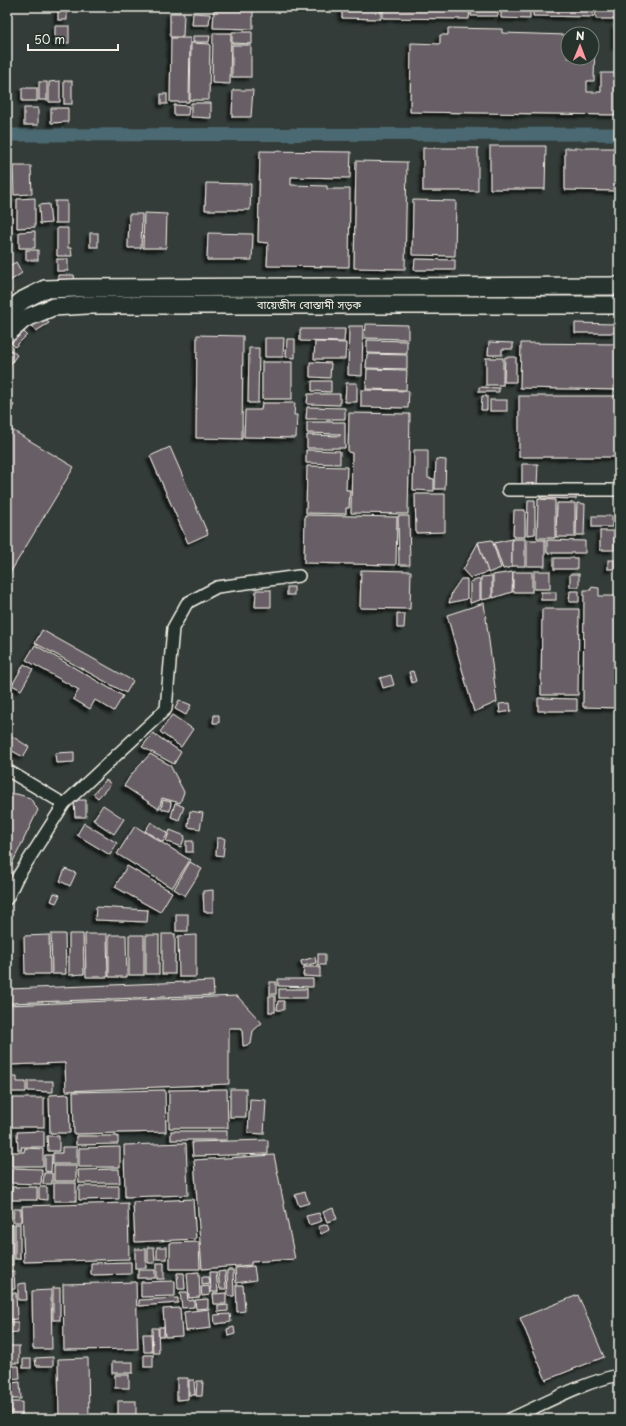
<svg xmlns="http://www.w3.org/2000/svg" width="626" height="1426" font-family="'Playpen Sans','Noto Sans Bengali',sans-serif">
	<defs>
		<filter id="shadow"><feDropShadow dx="-3.5" dy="3.5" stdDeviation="1" flood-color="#0009"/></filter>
	</defs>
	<rect width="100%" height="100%" fill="#333c38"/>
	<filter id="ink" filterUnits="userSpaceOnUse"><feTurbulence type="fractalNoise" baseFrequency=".025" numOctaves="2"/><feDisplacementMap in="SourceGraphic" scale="8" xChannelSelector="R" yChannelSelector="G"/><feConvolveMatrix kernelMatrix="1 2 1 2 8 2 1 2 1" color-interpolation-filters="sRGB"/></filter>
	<g filter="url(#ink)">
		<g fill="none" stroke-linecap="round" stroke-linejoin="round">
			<!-- canal -->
			<path stroke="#4c6972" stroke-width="13" d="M7 135 619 134"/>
		</g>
		<!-- building -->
		<g fill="#685f66" stroke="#f4f1e8" filter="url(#shadow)">
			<path d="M342 7 381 8V19L342 18Z"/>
			<path d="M383 7 470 8 469 19 383 18Z"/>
			<path d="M472 7H498V16H471Z"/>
			<path d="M501 7H530V19L501 18Z"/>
			<path d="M533 7H593V17L533 16Z"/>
			<path d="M595 7H619V19H596Z"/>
			<rect x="58" y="8" width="9" height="12"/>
			<path d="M214 10H253V29L213 28Z"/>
			<path d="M170 13H184L183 37H170Z"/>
			<path d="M193 13 210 14 209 25H192Z"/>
			<rect x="615" y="25" width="4" height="21"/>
			<rect x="55" y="26" width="14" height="17"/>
			<path d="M448 28 502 29V33L568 35V58H592V40H595L594 81H587V92H601V73H619V115L410 112 411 43 440 44V35H448Z"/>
			<path d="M232 32H252V44L232 43Z"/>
			<path d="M213 33H231L230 84 212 83Z"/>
			<path d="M193 36H210L209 42H193Z"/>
			<path d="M171 38H190L189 102H170Z"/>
			<path d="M191 43 210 44 209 100H190Z"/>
			<rect x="232" y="45" width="19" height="32"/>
			<path d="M60 81V102H49V82Z"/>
			<rect x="64" y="81" width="8" height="23"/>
			<rect x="39" y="82" width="8" height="18"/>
			<rect x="22" y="88" width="15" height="13"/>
			<path d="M233 90H253L251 117H232Z"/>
			<rect x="161" y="94" width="6" height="10"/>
			<path d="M191 103H211V118L191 117Z"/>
			<path d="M174 105 189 106 188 115H174Z"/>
			<rect x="24" y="108" width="14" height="17"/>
			<path d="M51 108H68V122L51 123Z"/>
			<path d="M490 146H546L545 189H490Z"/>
			<rect x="423" y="148" width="55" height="43"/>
			<path d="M565 148H619V191L565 190Z"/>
			<path d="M260 151 351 152 350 178 291 177V185L327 186V189H350L349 267 267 266 268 243 258 242Z"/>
			<path d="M356 161 407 162 405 269 354 268Z"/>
			<path d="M13 166H31L32 194 14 195Z"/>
			<path d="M206 183 251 184 250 210H205Z"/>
			<path d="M35 198V227L17 228V199Z"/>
			<path d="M413 200 456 201 455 256 412 255Z"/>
			<rect x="55" y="201" width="12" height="22"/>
			<path d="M49 204 51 223 40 224 39 205Z"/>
			<path d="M144 213 167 214 166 248H143Z"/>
			<path d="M129 214H142L141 248H128Z"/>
			<path d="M57 228H68V248H71L72 256H57Z"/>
			<path d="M35 231V248H19V232Z"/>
			<rect x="90" y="233" width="8" height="14"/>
			<path d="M208 233 253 234 252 260H207Z"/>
			<rect x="26" y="250" width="12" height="10"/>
			<rect x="57" y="259" width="11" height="12"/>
			<path d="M415 259 455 260V270H414Z"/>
			<path d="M16 262 22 273 7 283V267Z"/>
			<path d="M58 275H74L75 282H58Z"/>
			<path d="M42 313 49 323 36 331 29 321Z"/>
			<path d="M575 323 615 324V333H575Z"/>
			<path d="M366 324 408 325V339L365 338Z"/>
			<path d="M349 326H363L362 376 348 375Z"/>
			<path d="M20 328 27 335 15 347 9 340Z"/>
			<path d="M300 329H345L344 342 300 341Z"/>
			<path d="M197 335 243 336 242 439 196 438Z"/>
			<path d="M265 338H284L283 357H265Z"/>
			<path d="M287 339H295V358L286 357Z"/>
			<path d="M367 340 407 341V354L367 353Z"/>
			<path d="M315 342 346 343 345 359H314Z"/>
			<path d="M489 342 513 343V349H502V355H488Z"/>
			<path d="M521 343 619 344V390L520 388Z"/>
			<path d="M9 348 17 355 9 366 7 364V351Z"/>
			<path d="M249 348H259L258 403H248Z"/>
			<path d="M367 354 407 355V369L366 368Z"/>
			<path d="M505 357H516V382H504Z"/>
			<rect x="486" y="358" width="17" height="27"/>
			<rect x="262" y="362" width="30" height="37"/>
			<path d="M310 362 331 363 330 378 310 377Z"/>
			<path d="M367 369 407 370 406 390 366 389Z"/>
			<path d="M312 381H331V392L312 391Z"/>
			<path d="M346 383H357V402H345Z"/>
			<path d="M479 387 499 388V392H479Z"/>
			<path d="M361 390 409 391 408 408 361 407Z"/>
			<path d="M308 394H340V405L307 404Z"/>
			<path d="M482 396H487V410H481Z"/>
			<rect x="519" y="396" width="100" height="61"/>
			<rect x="490" y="400" width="17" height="11"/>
			<path d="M7 401 14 405 7 415Z"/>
			<path d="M262 403H295L294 415H297L296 438 244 437 245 410H261Z"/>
			<path d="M307 407 345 408V419H306Z"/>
			<path d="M349 413 410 414 408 514 351 513 352 453 348 452Z"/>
			<path d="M307 422H345V448H307V435L340 436V434L307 433Z"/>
			<path d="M7 427 74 467 10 573 7 571Z"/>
			<path d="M170 447 208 534 188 543 150 456Z"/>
			<path d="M306 450 340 451V464L306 463Z"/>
			<path d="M414 450H428V478L434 479V491L413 490Z"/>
			<path d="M436 459 446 460 445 489H435Z"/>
			<path d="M522 464H538L537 486H522Z"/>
			<path d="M307 466 347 467 346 490H350L349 508H346V514L306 513Z"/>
			<path d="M540 493H577L576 499 540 498Z"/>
			<path d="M415 494H445V532L416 533Z"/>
			<path d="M617 496H619V577Z"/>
			<path d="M538 499 555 500V538H537Z"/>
			<path d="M528 500H535V534L527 535Z"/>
			<path d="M557 503H575V537H556Z"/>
			<path d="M577 503 585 504 584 535H576Z"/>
			<path d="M514 510H525V537H513Z"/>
			<path d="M305 515 397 517 396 565 304 563Z"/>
			<path d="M398 516H409L410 565H399Z"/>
			<rect x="592" y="516" width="20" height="11"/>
			<rect x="600" y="531" width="14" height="19"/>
			<path d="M512 539V567L503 569 494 543Z"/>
			<rect x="512" y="539" width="13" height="27"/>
			<path d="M492 540 501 568 488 573 478 542Z"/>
			<rect x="527" y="540" width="18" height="26"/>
			<path d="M547 540 585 541V553H547Z"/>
			<path d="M478 543 488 572 470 578 463 570Z"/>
			<rect x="554" y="558" width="23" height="11"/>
			<rect x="608" y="560" width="6" height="9"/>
			<path d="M361 570 411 571 410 609 360 608Z"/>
			<rect x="534" y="571" width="16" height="18"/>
			<path d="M513 572 512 592 493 598V575Z"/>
			<rect x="513" y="572" width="19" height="20"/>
			<rect x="570" y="574" width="9" height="13"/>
			<path d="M492 576V598L481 600V577Z"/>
			<path d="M461 579H467V599L449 603 452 592Z"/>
			<path d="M480 579V600L470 603V582Z"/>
			<rect x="287" y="587" width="7" height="8"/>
			<path d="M591 587 599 588V596H619V708L583 707 584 590H591Z"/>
			<path d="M256 590H271V607H255Z"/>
			<path d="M570 591H579V602H569Z"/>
			<rect x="541" y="592" width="15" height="8"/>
			<path d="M484 603 497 702 474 712 447 615Z"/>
			<path d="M542 609H579L578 695H541Z"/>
			<path d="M397 613 405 614 404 628H397Z"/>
			<path d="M42 630 133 681 126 693 35 643Z"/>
			<path d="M35 645 123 696 114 711 95 700 90 709 73 699 79 690 26 660Z"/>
			<path d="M24 664 33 669 21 690 12 685Z"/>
			<path d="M413 671 416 681 412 683 409 672Z"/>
			<path d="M391 675 394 685 383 688 380 678Z"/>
			<path d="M538 698 577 699V711H538Z"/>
			<path d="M179 700 191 705 186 715 175 709Z"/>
			<path d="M510 703 511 711 500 713 499 704Z"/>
			<path d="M172 715 193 729 181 747 160 732Z"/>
			<path d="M214 715H219V723H213Z"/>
			<path d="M7 733 29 747 23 757 7 748Z"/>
			<path d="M153 733 181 752 174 764 142 747Z"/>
			<path d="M74 752V762L56 763 55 753Z"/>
			<path d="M150 754 170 765 184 792 180 803 162 798 159 809 124 786 131 775Z"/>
			<path d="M106 780 111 784 98 798 93 794Z"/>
			<path d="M7 794H17L30 798 38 810 7 874Z"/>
			<path d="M74 800H86V817H75Z"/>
			<path d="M163 800 171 802 170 811 161 809Z"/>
			<path d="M175 803 184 807 179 820 171 817Z"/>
			<path d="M103 805 124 819 114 834 93 820Z"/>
			<path d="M190 811 203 813 200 829 188 827Z"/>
			<path d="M151 822 168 833 163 842 145 831Z"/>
			<path d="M84 823 117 843 110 855 77 835Z"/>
			<path d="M135 826 190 860 172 888 117 854Z"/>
			<path d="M170 830 185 836 181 847 166 841Z"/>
			<path d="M217 838H225L223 856 216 855Z"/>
			<rect x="186" y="841" width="7" height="11"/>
			<path d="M190 862 202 869 185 896 174 889Z"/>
			<path d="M127 866 172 892 160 912 115 887Z"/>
			<path d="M65 869 76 873 70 886 60 881Z"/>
			<path d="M213 890V912H204L203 891Z"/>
			<path d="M54 893 60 895 56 903 51 901Z"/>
			<path d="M96 907 148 910 147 922 95 920Z"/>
			<rect x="176" y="914" width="12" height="17"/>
			<path d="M51 934H65L66 974H52Z"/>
			<path d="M69 934H83L84 974 69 975Z"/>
			<path d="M85 934H107L108 977H86Z"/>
			<rect x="162" y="934" width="13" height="40"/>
			<path d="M49 935 50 974H25L24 936Z"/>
			<path d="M109 935H126L127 977H109Z"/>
			<rect x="129" y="935" width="15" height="40"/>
			<rect x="146" y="935" width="13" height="39"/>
			<path d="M196 935V977H179L178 936Z"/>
			<rect x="318" y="954" width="7" height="11"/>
			<path d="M315 957 316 963 302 966 301 961Z"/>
			<path d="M304 967H320V977L303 976Z"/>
			<path d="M278 979H313V987L278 986Z"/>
			<path d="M213 981 214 995 10 1003 9 989Z"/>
			<rect x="270" y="982" width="6" height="12"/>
			<rect x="279" y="989" width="28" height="9"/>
			<path d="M237 996 262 1023 253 1031 251 1044 243 1046 242 1028H229V1084L66 1091 65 1063 9 1065 7 1005Z"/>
			<rect x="269" y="996" width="6" height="16"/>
			<path d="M278 1001H284V1010H277Z"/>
			<path d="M11 1077H17V1082H26V1092H11Z"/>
			<path d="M28 1081H53V1092L28 1091Z"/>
			<path d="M227 1089 228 1128H169V1090Z"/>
			<rect x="230" y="1089" width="16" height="28"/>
			<path d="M165 1090 166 1132 74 1134 73 1092Z"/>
			<path d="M69 1094 70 1133H50L49 1095Z"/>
			<rect x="11" y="1098" width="33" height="29"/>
			<path d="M250 1099 266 1100 264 1134 248 1133Z"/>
			<path d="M44 1131V1147H21L22 1150H18L17 1132Z"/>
			<rect x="171" y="1131" width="56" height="9"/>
			<path d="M47 1136H59V1151H48Z"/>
			<path d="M76 1136H118V1144L76 1145Z"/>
			<path d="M268 1140V1154L193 1156 192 1142Z"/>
			<path d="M186 1143 188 1195 125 1197 124 1145Z"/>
			<path d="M62 1147H77V1164H53V1153H62Z"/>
			<path d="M120 1147V1167H79V1148Z"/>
			<path d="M25 1148 43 1149V1166H12V1152H24Z"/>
			<path d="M45 1155H52L51 1172 45 1171Z"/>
			<path d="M274 1155 295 1259 251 1262V1265L202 1269 194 1160Z"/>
			<rect x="54" y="1166" width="22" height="15"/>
			<path d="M12 1168 42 1169 41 1184 11 1183Z"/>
			<path d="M119 1169 120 1183H79L78 1170Z"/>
			<path d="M44 1173H52V1184H43Z"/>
			<rect x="54" y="1183" width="22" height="18"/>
			<path d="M79 1186H119V1199L79 1200Z"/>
			<rect x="12" y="1187" width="25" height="13"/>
			<path d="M39 1187H47V1200L39 1199Z"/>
			<path d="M305 1192 309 1203 299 1206 295 1195Z"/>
			<path d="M193 1199 196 1239 135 1242 133 1202Z"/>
			<path d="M128 1203 129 1259 24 1262 22 1206Z"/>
			<path d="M7 1207H11L10 1220H7Z"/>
			<path d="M333 1208 337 1219 327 1222 323 1212Z"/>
			<path d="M14 1209H21V1222H13Z"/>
			<path d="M319 1213 322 1221 309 1225 306 1216Z"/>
			<rect x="15" y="1224" width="5" height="35"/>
			<path d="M327 1224 329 1230 321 1234 318 1227Z"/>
			<rect x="7" y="1225" width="6" height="40"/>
			<path d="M199 1242 200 1269H170V1243Z"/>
			<path d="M148 1247H154L155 1263H148Z"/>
			<rect x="157" y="1247" width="10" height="12"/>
			<rect x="135" y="1249" width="11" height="19"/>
			<path d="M131 1262V1274L91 1275V1263Z"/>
			<rect x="157" y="1263" width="7" height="16"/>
			<path d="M254 1266 256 1280 236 1283 235 1268Z"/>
			<rect x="138" y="1270" width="17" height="8"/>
			<path d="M227 1270H233L234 1296H228Z"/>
			<path d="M7 1271H14L15 1289 7 1290Z"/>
			<path d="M225 1271 226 1289H220L218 1272Z"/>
			<path d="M199 1272 200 1297 189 1298 187 1273Z"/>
			<path d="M210 1272H216L218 1292H211Z"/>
			<path d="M177 1273H184L185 1289H178Z"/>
			<path d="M202 1277H209L210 1284 202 1285Z"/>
			<path d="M175 1281V1296L141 1297V1282Z"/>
			<path d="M136 1282 138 1349 64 1350 63 1284Z"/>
			<path d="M26 1283 27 1300H18V1284Z"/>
			<path d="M236 1285H243L245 1311 237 1312Z"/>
			<path d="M209 1286 210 1295 202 1296 201 1287Z"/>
			<rect x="53" y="1288" width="7" height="32"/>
			<path d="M51 1290 52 1349H33L32 1291Z"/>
			<path d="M180 1292H187L188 1301 194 1300V1307L182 1308Z"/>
			<path d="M7 1293H16L17 1319 8 1320Z"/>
			<path d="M226 1293V1304H214L213 1294Z"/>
			<path d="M578 1295 604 1357 546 1380 520 1318Z"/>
			<path d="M178 1298V1303L139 1306V1300Z"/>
			<path d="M208 1299V1308L196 1309 195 1300Z"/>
			<path d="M228 1305V1311L218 1312V1306Z"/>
			<path d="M180 1308 182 1336 165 1337 163 1309Z"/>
			<path d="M209 1309 211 1328 186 1331 184 1312Z"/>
			<path d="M230 1314 231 1322 215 1324 214 1315Z"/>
			<path d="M7 1322H18V1332L7 1333Z"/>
			<rect x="159" y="1327" width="5" height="9"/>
			<path d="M234 1327 235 1334 228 1336 227 1329Z"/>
			<path d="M152 1328H158L159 1353H153Z"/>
			<path d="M143 1334H151L152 1352H144Z"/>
			<rect x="9" y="1346" width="10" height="17"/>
			<rect x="144" y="1355" width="9" height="12"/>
			<path d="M53 1357V1366H36L35 1358Z"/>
			<path d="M88 1358 89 1418 59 1419 58 1359Z"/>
			<rect x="23" y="1359" width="8" height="9"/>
			<rect x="112" y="1362" width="21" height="11"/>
			<path d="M11 1366H19L20 1378 11 1379Z"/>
			<rect x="115" y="1375" width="14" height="13"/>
			<path d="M177 1378H188V1399L177 1400Z"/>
			<path d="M189 1380H194L195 1395H189Z"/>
			<path d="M197 1381H203L202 1396H196Z"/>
			<path d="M20 1382 21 1399H10V1383Z"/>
			<rect x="118" y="1401" width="18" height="17"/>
			<rect x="11" y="1402" width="11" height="17"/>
			<rect x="38" y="1416" width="17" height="3"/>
		</g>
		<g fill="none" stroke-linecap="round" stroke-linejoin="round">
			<!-- street casing -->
			<g stroke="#f4f1e8" stroke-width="14">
				<g id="street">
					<path d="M508 490H619"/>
					<path d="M7 770 64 804"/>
					<path d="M7 899 17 878 64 804 166 709 173 628 187 603 217 587 299 576"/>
					<path d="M510 1419C544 1404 583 1382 619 1375"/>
				</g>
			</g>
			<!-- primary casing -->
			<g stroke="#f4f1e8" stroke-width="20">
				<g id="primary">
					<path d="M7 313 23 300 45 289 76 288 619 286"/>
					<path d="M7 334 24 319 53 307 87 305H619"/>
				</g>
			</g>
			<!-- street -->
			<use href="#street" stroke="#26332d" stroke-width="11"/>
			<!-- primary -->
			<use href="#primary" stroke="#26332d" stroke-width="17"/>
		</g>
	</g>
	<g text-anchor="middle" stroke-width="3" stroke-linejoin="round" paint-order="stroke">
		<!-- street labels -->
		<g font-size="11" fill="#f4f1e8" stroke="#26332d">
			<text x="309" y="309">বায়েজীদ বোস্তামী সড়ক</text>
		</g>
	</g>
	<!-- margin -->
	<rect width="626" height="1426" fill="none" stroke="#26332d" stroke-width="24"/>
	<rect x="12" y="12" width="602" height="1402" fill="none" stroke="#f4f1e8" stroke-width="1.5" filter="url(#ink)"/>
	<!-- north arrow -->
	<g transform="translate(580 46) rotate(1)"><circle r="19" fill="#26332d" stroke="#787f78"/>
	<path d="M0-3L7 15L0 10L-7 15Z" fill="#ff9aa2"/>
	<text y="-6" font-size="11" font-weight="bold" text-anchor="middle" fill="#f4f1e8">N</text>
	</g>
	<!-- scale -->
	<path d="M28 44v6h90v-6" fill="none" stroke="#f4f1e8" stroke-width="2"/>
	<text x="34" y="44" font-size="12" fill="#f4f1e8" stroke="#26332d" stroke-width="3" paint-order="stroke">50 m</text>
</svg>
